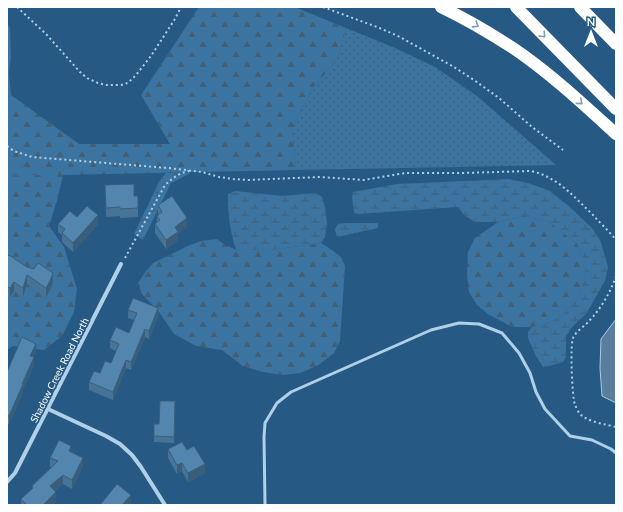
<svg xmlns="http://www.w3.org/2000/svg" width="623" height="512" font-family="Lato,sans-serif">
	<defs>
		<pattern id="grass-dots" width="8" height="8" patternUnits="userSpaceOnUse"><rect width="8" height="8" fill="#3b74a1"/><path d="M2 2h.1M6 6h.1" fill="none" stroke="#445e72" stroke-width="1.8" stroke-linecap="round"/></pattern>
		<pattern id="forest-firs" width="22" height="20" patternUnits="userSpaceOnUse"><rect width="22" height="20" fill="#3b74a1"/><path d="M5 1l3.5 6h-7zM16 11l3.5 6h-7z" fill="#445e72"/></pattern>
		<pattern id="wetland-marsh" width="20" height="14" patternUnits="userSpaceOnUse"><rect width="20" height="14" fill="#3b74a1"/><path d="M1 5h8M5 5V1M11 12h8M15 12V8" fill="none" stroke="#445e72"/></pattern>
		<pattern id="park-crowns" width="20" height="18" patternUnits="userSpaceOnUse"><rect width="20" height="18" fill="#3b74a1"/><path d="M2 6a3 3 0 1 1 6 0M12 15a3 3 0 1 1 6 0" fill="none" stroke="#445e72"/></pattern>
	</defs>
	<rect width="100%" height="100%" fill="#265a85"/>
	<!-- grass -->
	<path fill="url(#grass-dots)" d="M346 28 393 47 435 67 477 96 556 165 296 170 292 128 313 87 337 60Z"/>
	<!-- forest -->
	<g fill="url(#forest-firs)">
		<path d="M199 7H292L297 8 346 28 337 60 313 87 292 128 296 170 63 175 58 197 49 226 64 247 77 289 74 312 62 336 44 350 13 346 7 350V23L10 28 11 57 9 73 11 95 79 144H170L141 95Z"/>
		<path d="M525 216 549 222 577 244 585 261V280L577 300 561 317 549 323 532 327H512L488 314 477 305 469 292 467 276 468 252 475 238 498 222Z"/>
		<path d="M217 239 222 243 236 250H270L321 243 332 250 341 257 345 266 340 341 334 353 320 364 301 373 282 375 263 372 243 366 222 350 196 346 174 334 159 312 142 294 138 283 146 271 153 263 190 245 201 241Z"/>
	</g>
	<!-- wetland -->
	<g fill="url(#wetland-marsh)">
		<path d="M509 179 528 183 550 191 571 208 593 229 601 242 608 267 605 281 586 314 572 327 566 336V357L563 362 549 366 543 367 536 356 528 338V332L532 327 549 323 561 317 577 300 585 279V261L577 244 549 222 525 216 498 222H475L464 215 458 207 358 214 354 213 352 197 353 192 397 184Z"/>
		<path d="M235 191 282 196 316 193 322 197 325 207 327 223 325 237 321 243 270 250H236C231 234 227 212 228 194Z"/>
		<path d="M346 223H378V228L337 237 336 234 335 229 338 224Z"/>
	</g>
	<!-- park -->
	<g fill="url(#park-crowns)">
		<path d="M7 159 20 167H44V175L7 176Z"/>
		<path d="M166 173H191L171 183 143 240 134 234 159 182Z"/>
	</g>
	<!-- water -->
	<path fill="#5a7e9b" stroke="#a5cce8" d="M616 319V403L602 396 600 368 601 339Z"/>
	<g fill="none" stroke-linecap="round" stroke-linejoin="round">
		<!-- path -->
		<g stroke="#b0d0e8" stroke-width="2" stroke-dasharray="2 3" stroke-linecap="butt">
			<path d="M17 7 46 34 80 72 87 78 98 83 106 85H121L125 84 129 82 136 75 151 56 175 19 181 7"/>
			<path d="M323 7 377 27 398 36 454 67 474 80 499 98 532 127 563 150"/>
			<path d="M7 146 14 151 32 157 168 168 202 172 219 177 233 179 247 180 320 177 364 180 405 173H462L531 171C558 177 574 197 593 215 600 223 609 231 616 240"/>
			<path d="M125 258 165 185C173 178 179 173 189 171"/>
			<path d="M616 276C610 293 602 307 590 320 585 326 576 331 573 338 570 344 572 398 575 405 576 407 578 411 579 413 587 422 605 424 616 427"/>
		</g>
		<!-- service -->
		<path stroke="#b0d0e8" stroke-width="3" d="M265 505 264 437 265 423 277 403 291 392 431 330 459 323 479 324 502 333 519 353 530 373 536 392 545 409 570 436 592 440 611 449 616 453"/>
		<!-- minor -->
		<g stroke="#b0d0e8" stroke-width="4">
			<path d="M48 409 106 436 120 444 132 455 141 467 165 505"/>
			<path d="M7 482 15 473 121 264"/>
		</g>
		<!-- motorway -->
		<g stroke="#fff" stroke-width="12">
			<path d="M441 7C466 19 490 33 513 48 550 73 583 104 616 134"/>
			<path d="M516 7 616 109"/>
			<path d="M580 7 616 44"/>
		</g>
	</g>
	<!-- wall -->
	<g fill="#477396">
		<path d="M105 185 134 196 138 208V217L120 218V216L106 217Z"/>
		<path d="M158 205 187 227 178 233V240L166 249 155 233V224L157 222V216L158 215Z"/>
		<path d="M77 217 98 224 73 252 62 242V235L58 232V224Z"/>
		<path d="M7 257 27 267 53 282 50 290 46 297 27 284 23 297 14 291 10 297 7 296Z"/>
		<path d="M128 310 158 316 149 339 145 337 131 370 126 368 113 400 89 390V382L111 363 116 351 110 348V340L129 333 134 320 128 318Z"/>
		<path d="M36 351 33 357 34 365 23 389V392L9 424 7 423V372Z"/>
		<path d="M175 401 174 443 154 442V424H159Z"/>
		<path d="M168 449 187 450 205 473 188 482 182 471 177 474 168 458Z"/>
		<path d="M71 452 83 466 72 489 63 484 55 491 56 501 52 505H21V499L32 489V486L52 467H50V458Z"/>
	</g>
	<!-- shaded-wall -->
	<g fill="#3a5e7a">
		<path d="M98 215V224L73 252V243Z"/>
		<path d="M187 218V227L178 233V240L166 249V240L175 227Z"/>
		<path d="M53 273V282L50 290 46 297V288Z"/>
		<path d="M27 275V284L23 297V288Z"/>
		<path d="M14 282V291L10 297V288Z"/>
		<path d="M158 308V316L149 339V331Z"/>
		<path d="M145 329V337L131 370V362Z"/>
		<path d="M36 344V351L30 363V356Z"/>
		<path d="M34 357V365L23 389V392L9 424V416Z"/>
		<path d="M126 360V368L113 400V392Z"/>
		<path d="M71 446V455L69 451Z"/>
		<path d="M83 458V466L72 489V480Z"/>
		<path d="M182 463V471L177 474V465Z"/>
		<path d="M205 464V473L188 482V473Z"/>
		<path d="M63 475V484L50 495V486Z"/>
		<path d="M56 492V501L52 505H43Z"/>
		<path d="M131 495V504L130 505H122Z"/>
	</g>
	<!-- building -->
	<g fill="#5386ae" stroke="#3a5e7a">
		<path d="M134 184V196H138V208L120 209V207L106 208 105 185Z"/>
		<path d="M172 196 187 218 175 227 178 232 166 240 155 224 160 220 157 216 162 212 158 205Z"/>
		<path d="M87 206 98 215 73 243 62 233 65 229 58 224 70 211 77 217Z"/>
		<path d="M9 255 27 267 34 269 38 263 53 273 50 281 46 288 27 275 23 288 14 282 10 288 7 287V257Z"/>
		<path d="M133 298 158 308 149 331 145 329 131 362 126 360 113 392 89 382 94 371 100 373 105 361 111 363 119 344 110 340 116 327 129 333 137 313 128 310Z"/>
		<path d="M22 337 36 344 30 356 34 357 22 384H23L9 416 7 415V372Z"/>
		<path d="M160 401H175L174 437 154 436V424H159Z"/>
		<path d="M59 440 71 446 69 451 83 458 72 480 63 475 50 486 56 492 43 505H27L21 499 33 488 32 486 58 461 50 458Z"/>
		<path d="M182 442 187 450 194 446 205 464 188 473 182 463 177 465 168 449Z"/>
		<path d="M117 484 131 495 122 505H100Z"/>
	</g>
	<!-- one-way arrows -->
	<defs><path id="oneway-chevron" d="M-2-3.5L2.5 0L-2 3.5" fill="none" stroke-width="1.6" stroke-linecap="round" stroke-linejoin="round"/></defs>
	<g stroke="#7d9cb6">
		<use href="#oneway-chevron" transform="translate(476 25) rotate(32)"/>
		<use href="#oneway-chevron" transform="translate(543 35) rotate(46)"/>
		<use href="#oneway-chevron" transform="translate(580 102) rotate(41)"/>
	</g>
	<g text-anchor="middle" stroke-width="3.5" stroke-linejoin="round" paint-order="stroke">
		<!-- street labels -->
		<g font-size="10" fill="#fff" stroke="#265a85">
			<text transform="translate(59 370) rotate(-63)" y="4">Shadow Creek Road North</text>
		</g>
	</g>
	<!-- border -->
	<rect width="623" height="512" fill="none" stroke="#ffffff" stroke-width="16"/>
	<!-- north arrow -->
	<g transform="translate(591 32)" stroke="#265a85" stroke-width="3" paint-order="stroke">
	<path d="M0-3L7 15L0 10L-7 15Z" fill="#ffffff"/>
	<text y="-6" font-size="11" font-weight="bold" text-anchor="middle" fill="#ffffff">N</text>
	</g>
</svg>
